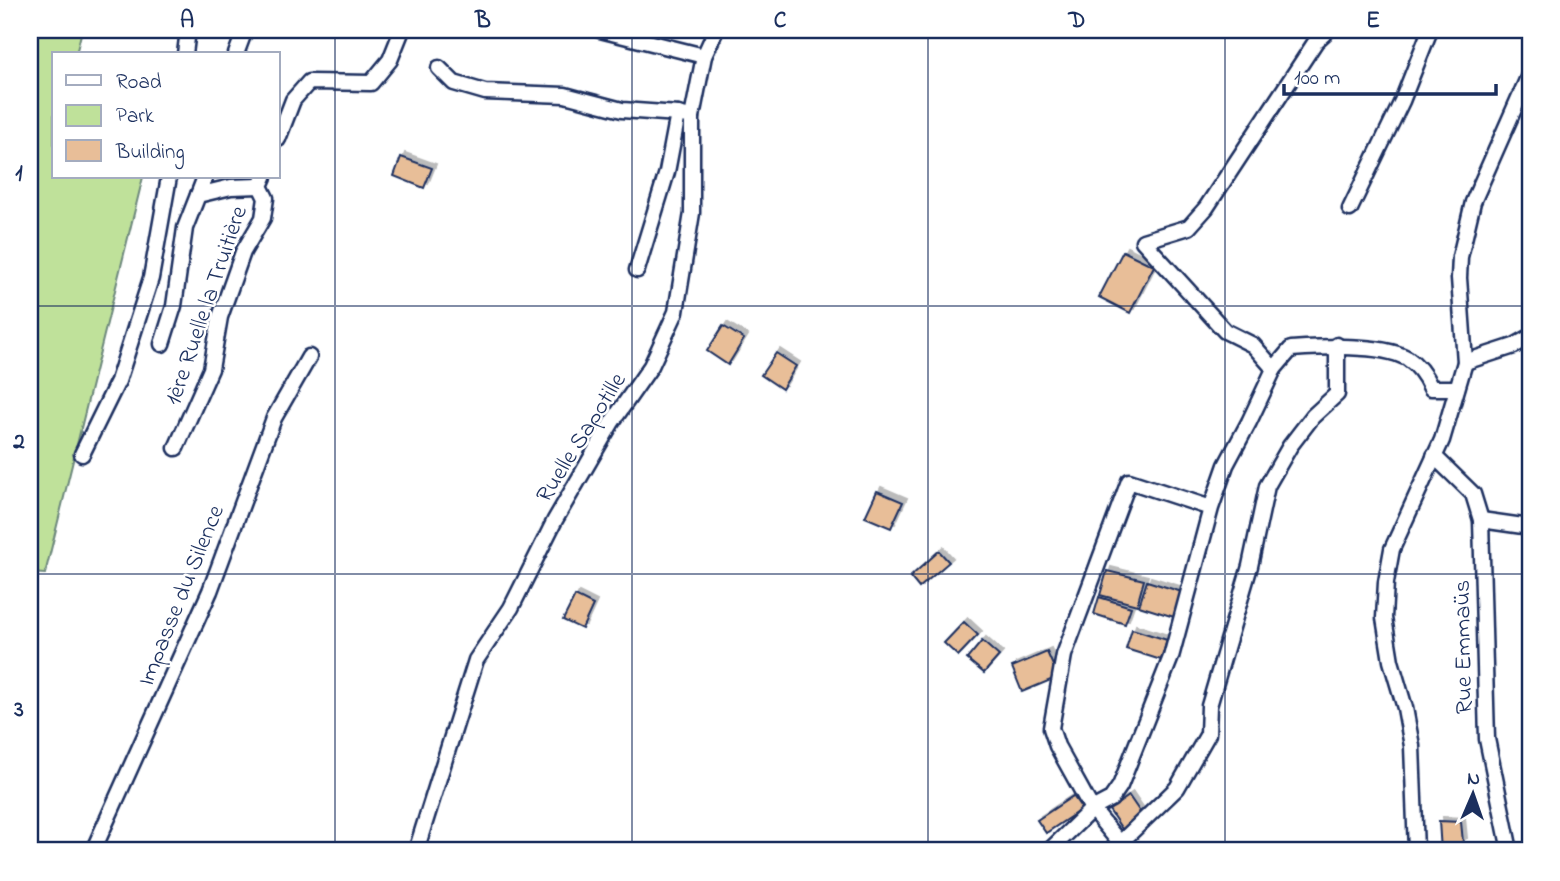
<svg xmlns="http://www.w3.org/2000/svg" width="1560" height="881" font-family="'Indie Flower',sans-serif">
	<defs>
		<filter id="shadow"><feDropShadow dx="4" dy="-4" stdDeviation="0" flood-color="#0004"/></filter>
	</defs>
	<rect width="100%" height="100%" fill="#fff"/>
	<filter id="ink" filterUnits="userSpaceOnUse"><feTurbulence type="fractalNoise" baseFrequency=".0143" numOctaves="2"/><feDisplacementMap in="SourceGraphic" scale="14" xChannelSelector="R" yChannelSelector="G"/><feConvolveMatrix kernelMatrix="1 2 1 2 8 2 1 2 1" color-interpolation-filters="sRGB"/></filter>
	<g filter="url(#ink)">
		<!-- green -->
		<path fill="#bfe19a" stroke="#6d887c" stroke-width="2" d="M30 30H82L76 54H54V177H143L45 574 30 573Z"/>
		<!-- building -->
		<g fill="#e8be98" stroke="#1b2f5e" stroke-width="2" filter="url(#shadow)">
			<path d="M401 157 432 168 424 188 394 176Z"/>
			<path d="M1123 251 1154 266 1130 313 1099 297Z"/>
			<path d="M723 326 744 339 728 365 707 351Z"/>
			<path d="M776 353 796 366 782 389 761 375Z"/>
			<path d="M877 491 903 502 891 528 865 517Z"/>
			<path d="M939 551 949 562 919 588 910 577Z"/>
			<path d="M1107 571 1144 580 1137 605 1100 595Z"/>
			<path d="M1147 581 1182 592 1174 617 1139 606Z"/>
			<path d="M575 596 593 605 582 629 563 620Z"/>
			<path d="M1099 597 1131 607 1125 624 1094 614Z"/>
			<path d="M964 622 978 635 958 656 944 643Z"/>
			<path d="M1132 629 1167 640 1161 660 1126 649Z"/>
			<path d="M982 641 999 656 984 673 967 659Z"/>
			<path d="M1047 652 1058 677 1022 692 1012 667Z"/>
			<path d="M1073 796 1082 809 1046 833 1037 820Z"/>
			<path d="M1129 796 1144 818 1124 832 1109 810Z"/>
			<path d="M1439 821 1461 822 1463 842 1441 851Z"/>
		</g>
		<g fill="none" stroke-linecap="round" stroke-linejoin="round">
			<!-- minor casing -->
			<g stroke="#1b2f5e" stroke-width="19">
				<g id="minor">
					<path d="M600 30 704 56"/>
					<path d="M1328 30 1316 41 1206 208 1189 227 1143 241 1225 331 1253 345 1274 369 1291 349C1321 347 1380 343 1407 358 1418 365 1426 377 1431 388H1457"/>
					<path d="M185 54 188 30"/>
					<path d="M236 54 245 30"/>
					<path d="M439 68 454 83 485 92 565 95 622 110 678 114 692 117"/>
					<path d="M278 139 293 100 309 82 371 83 390 60 402 30"/>
					<path d="M198 195 205 177"/>
					<path d="M1350 209 1402 101 1430 30"/>
					<path d="M637 270 667 172 678 114"/>
					<path d="M162 344 174 306 185 228 198 195 231 187 260 186"/>
					<path d="M1465 362 1514 346 1530 337"/>
					<path d="M176 448 211 369 220 317 243 252 263 218 266 198 260 186 264 177"/>
					<path d="M82 454 118 381 151 278 169 177"/>
					<path d="M1434 456 1473 494 1481 520 1487 739 1509 846 1512 851"/>
					<path d="M1211 508 1129 481 1064 655 1051 728 1057 746 1092 809 1111 799 1120 786 1171 657 1211 508 1226 465 1249 422 1274 369"/>
					<path d="M1481 520 1530 527"/>
					<path d="M1120 843 1177 788 1208 734 1209 706 1250 566 1267 486 1290 446 1313 416 1337 394V345"/>
					<path d="M93 851 210 591 274 418 309 357"/>
					<path d="M416 851 476 660 511 608 555 520 612 422 651 366 676 312 692 213V117L704 56 716 30"/>
					<path d="M1049 851 1092 809 1120 843 1121 850"/>
					<path d="M1416 851 1412 746 1405 708 1391 661 1384 618 1386 582 1392 549 1442 440 1465 362 1459 278 1460 257 1473 202 1530 73"/>
				</g>
			</g>
			<!-- minor -->
			<use href="#minor" stroke="#fff" stroke-width="14"/>
		</g>
	</g>
	<!-- grid -->
	<path fill="none" stroke="#1b2f5e" stroke-width="2" stroke-opacity="0.55" d="M335 30V851M632 30V851M928 30V851M1225 30V851M30 306H1530M30 574H1530"/>
	<g text-anchor="middle" stroke-width="5" stroke-linejoin="round" paint-order="stroke">
		<!-- street labels -->
		<g font-size="24" fill="#1b2f5e" stroke="#fff">
			<text transform="translate(205 305) rotate(-71)" y="8">1ère Ruelle la Truitière</text>
			<text transform="translate(580 437) rotate(-58)" y="8">Ruelle Sapotille</text>
			<text transform="translate(180 595) rotate(-68)" y="8">Impasse du Silence</text>
			<text transform="translate(1462 647) rotate(-91)" y="8">Rue Emmaüs</text>
		</g>
	</g>
	<!-- margin -->
	<rect width="1560" height="881" fill="none" stroke="#fff" stroke-width="77"/>
	<!-- legend -->
	<rect x="52" y="52" width="228" height="126" fill="#ffffff" stroke="#a4acbf" stroke-width="2"/>
	<rect x="66" y="75" width="35" height="10" fill="#ffffff" stroke="#a4acbf" stroke-width="2"/>
	<text x="116" y="88" font-size="21" fill="#1b2f5e">Road</text>
	<rect x="66" y="105" width="35" height="21" fill="#bfe19a" stroke="#a4acbf" stroke-width="2"/>
	<text x="116" y="122" font-size="21" fill="#1b2f5e">Park</text>
	<rect x="66" y="140" width="35" height="21" fill="#e8be98" stroke="#a4acbf" stroke-width="2"/>
	<text x="116" y="158" font-size="21" fill="#1b2f5e">Building</text>
	<!-- north arrow -->
	<g transform="translate(1473 794) rotate(2)" stroke="#ffffff" stroke-width="5" paint-order="stroke">
	<path d="M0-5L12 26L0 18L-12 26Z" fill="#1b2f5e"/>
	<text y="-10" font-size="19" font-weight="bold" text-anchor="middle" fill="#1b2f5e">N</text>
	</g>
	<!-- scale -->
	<path d="M1284 84v10h212v-10" fill="none" stroke="#1b2f5e" stroke-width="3.5"/>
	<text x="1294" y="84" font-size="21" fill="#1b2f5e" stroke="#ffffff" stroke-width="5" paint-order="stroke">100 m</text>
	<rect x="38" y="38" width="1484" height="804" fill="none" stroke="#1b2f5e" stroke-width="2.5"/>
	<g font-size="23" text-anchor="middle" font-weight="bold" fill="#1b2f5e">
		<text x="187" y="27">A</text>
		<text x="483" y="27">B</text>
		<text x="780" y="27">C</text>
		<text x="1077" y="27">D</text>
		<text x="1373" y="27">E</text>
		<text x="19" y="180">1</text>
		<text x="19" y="448">2</text>
		<text x="19" y="716">3</text>
	</g>
</svg>
